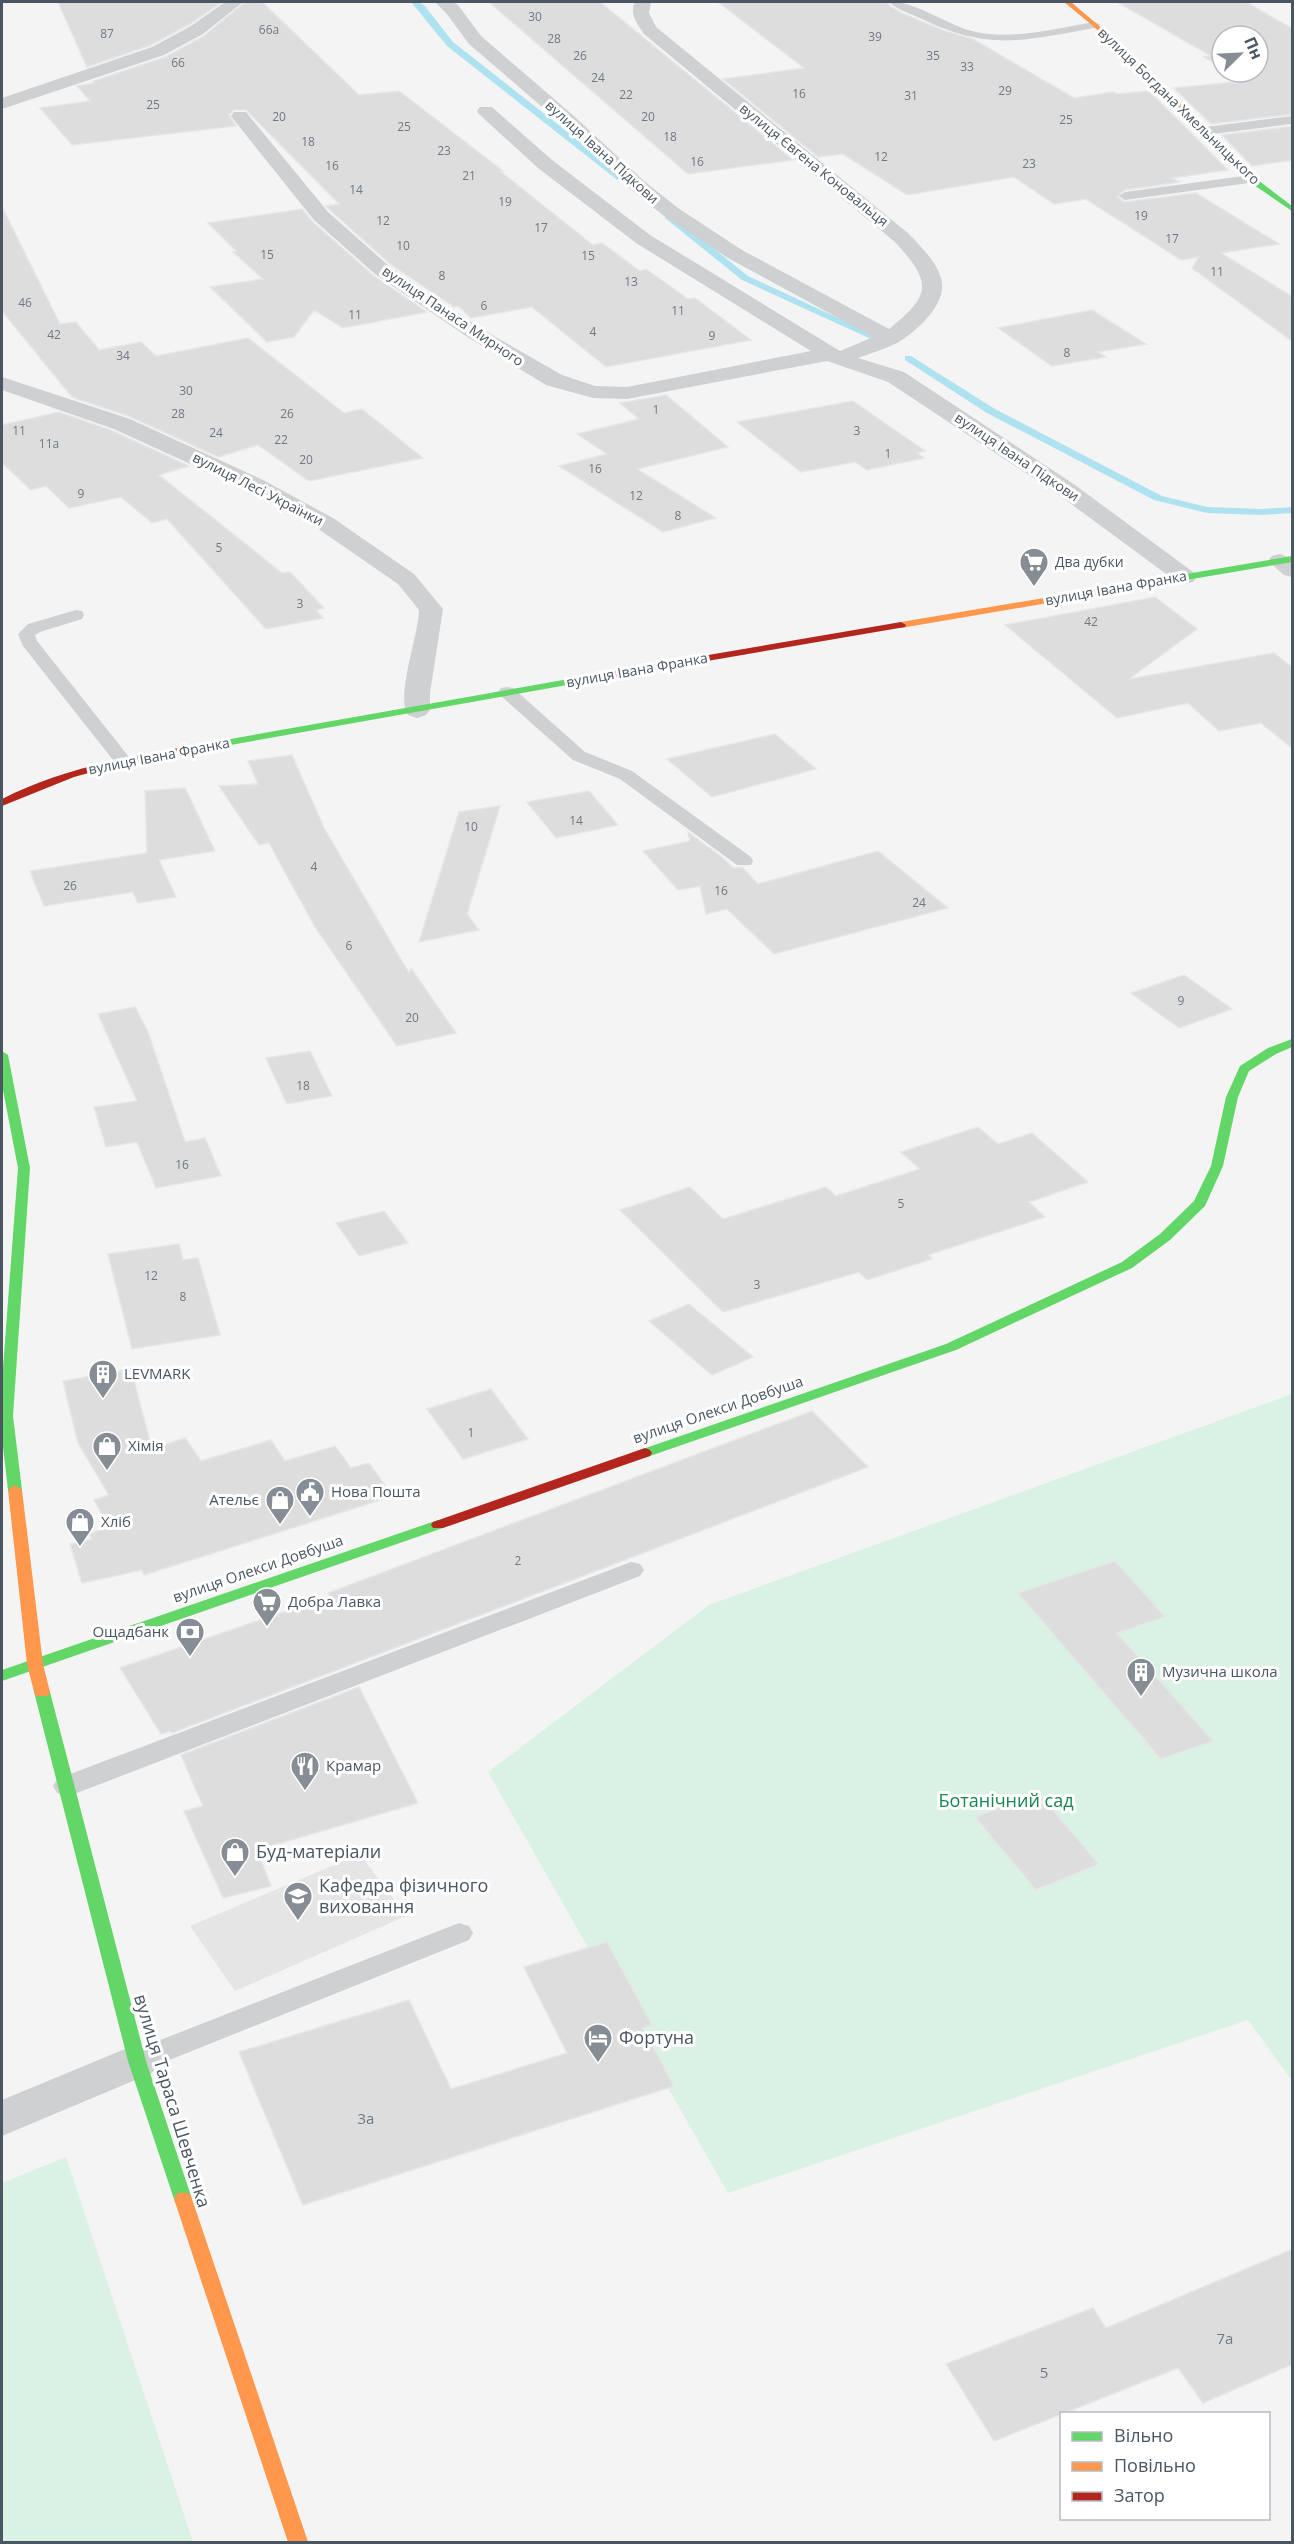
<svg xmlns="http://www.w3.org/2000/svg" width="1294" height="2544" font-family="'Open Sans',sans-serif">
	<rect width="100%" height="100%" fill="#f4f4f4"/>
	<!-- education -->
	<path fill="#e6e5e6" d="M360 1854 406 1916 235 1991 190 1926Z"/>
	<!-- green -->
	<g fill="#d9f2e3">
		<path d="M1292 1394V2081L1248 2020 728 2193 488 1772 709 1605Z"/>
		<path d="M66 2157 193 2542H2V2183Z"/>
	</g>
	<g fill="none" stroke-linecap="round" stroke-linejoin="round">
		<!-- stream -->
		<g fill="#aee2f0" fill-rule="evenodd">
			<path d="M411 2H418L424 5 453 42 626 178V182H620L447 46Z"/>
			<path d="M665 214H671L748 276 879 337 871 339 742 280 665 218Z"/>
			<path d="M905 356H911L995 409 1162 496 1207 507 1260 509 1292 507V513L1260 515 1207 513 1154 500 987 413 905 360Z"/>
		</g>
	</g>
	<!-- building -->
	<g fill="#ddddde" stroke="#e5e6e7" stroke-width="1.5">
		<path d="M58 2H222L190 24 151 45 87 67Z"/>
		<path d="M245 2H262L359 95 399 91 503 171H500L593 245 602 243 640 271 646 269 688 299 695 298 751 340 606 367 532 307 471 318 458 306 454 307 390 264 330 210 326 206 339 204 246 110H234L229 115 236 126 72 145 40 108 90 101 77 86 94 83V81L165 57 204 36Z"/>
		<path d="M489 2H600L793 160 688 174Z"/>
		<path d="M718 2H887L891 7 904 14 945 31 973 39 1074 98 1113 92 1117 94 1149 91 1228 170 1172 178 1180 182 1125 190 1117 197 1125 202 1196 193 1279 244 1221 253 1293 297V342L1192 268 1199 257 1181 260 1086 199 1054 204 1014 177 907 195 843 154 818 157 723 79 804 68Z"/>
		<path d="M1117 2H1246L1293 29V114L1211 124 1174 88 1244 81 1230 72H1258V36H1222V67L1204 57 1211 56Z"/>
		<path d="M1293 126V160L1252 166 1222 135Z"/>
		<path d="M2 207 60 324 76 322 99 350 141 342 156 356 248 338 344 413 362 409 423 458 309 481 258 445 218 457 131 417 72 397 2 311Z"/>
		<path d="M302 209 313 222 374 276 427 312 343 328 314 310 294 337 267 342 210 287 263 279 233 252 236 251 208 223Z"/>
		<path d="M1092 310 1146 344 1098 352 1106 357 1052 366 998 328Z"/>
		<path d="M666 395 728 447 637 469 716 518 663 532 559 466 607 454 577 434 639 419 620 403Z"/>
		<path d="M853 401 925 451 917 453 924 458 867 470 855 462 801 472 737 422Z"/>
		<path d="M59 412 113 431 189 466 159 475 282 573 290 572 324 608 316 610 323 618 266 629 167 519 152 523 121 497 69 508 46 486 31 490 2 463V425Z"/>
		<path d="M1155 597 1197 629 1129 679 1274 653 1293 668V749L1261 723 1219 731 1188 703 1117 718 1005 625Z"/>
		<path d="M775 734 816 769 712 797 667 759Z"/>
		<path d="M292 755 325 830 409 973 411 968 456 1033 397 1046 315 927 269 843 259 845 219 786 258 784 248 761Z"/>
		<path d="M185 788 215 851 159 860 176 897 138 903 133 892 44 906 30 871 147 853 145 791Z"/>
		<path d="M589 791 618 825 556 838 527 802Z"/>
		<path d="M500 806 467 914 479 930 419 942 459 812Z"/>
		<path d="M688 832 723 858 733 868 742 867 758 884 878 851 948 908 774 954 727 909 706 914 700 886 678 890 643 851 690 841Z"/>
		<path d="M1184 975 1232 1009 1179 1028 1131 993Z"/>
		<path d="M135 1007 148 1032 185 1142 205 1138 221 1176 156 1188 137 1142 106 1147 94 1107 137 1101 98 1014Z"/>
		<path d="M310 1051 332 1096 287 1104 266 1058Z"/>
		<path d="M978 1127 998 1144 1032 1133 1088 1182 1029 1202 1045 1217 928 1255 932 1259 867 1280 859 1272 723 1312 620 1210 690 1187 723 1219 826 1187 836 1196 920 1169 901 1152Z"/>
		<path d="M384 1211 408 1243 359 1256 336 1223Z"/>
		<path d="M179 1244 183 1260 198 1258 220 1335 132 1349 108 1254Z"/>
		<path d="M689 1304 753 1357 712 1375 649 1321Z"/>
		<path d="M131 1369 152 1449 185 1438 201 1461 271 1440 285 1461 335 1446 351 1468 369 1463 393 1496 144 1575 142 1570 82 1583 70 1544 92 1539 88 1534 109 1527 94 1500 109 1495 78 1443 63 1381Z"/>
		<path d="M491 1389 528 1439 463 1459 427 1409Z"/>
		<path d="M812 1411 868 1467 172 1733 170 1731 161 1734 120 1668 330 1596 328 1593Z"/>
		<path d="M1115 1561 1165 1617 1117 1633 1213 1741 1161 1759 1018 1593Z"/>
		<path d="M359 1687 418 1803 257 1850 271 1886 223 1898 184 1811 203 1806 181 1755Z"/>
		<path d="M1038 1793 1099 1864 1036 1890 975 1817Z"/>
		<path d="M607 1942 652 2025 643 2028 674 2086 303 2205 239 2052 409 2000 451 2089 567 2053 524 1967Z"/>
		<path d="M1293 2249V2364L1203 2403 1178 2368 994 2441 946 2364 1093 2308 1106 2328Z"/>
	</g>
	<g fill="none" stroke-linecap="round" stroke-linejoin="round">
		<!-- lane -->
		<g fill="#ced0d2" fill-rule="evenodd">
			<path d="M889 2C915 0 948 26 976 32 1014 40 1057 28 1095 22L1101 25 1095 28C1025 40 990 52 922 19 912 14 897 10 889 2Z"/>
			<path d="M1292 116V124L1205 135 1199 131 1205 127Z"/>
			<path d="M1251 175 1256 176 1257 179 1256 182 1125 200 1119 196 1125 192Z"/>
			<path d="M76 610 82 611 84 615 82 619 40 632 35 635 37 641 129 757 132 761 129 765H117L23 646 18 634 28 624Z"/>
			<path d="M507 687 513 688 585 752 632 771 751 857 753 861 751 865H737L620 779 573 760 501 696 498 692 501 688Z"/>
			<path d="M631 1562 640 1564 644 1570 640 1576 77 1793 67 1796 57 1793 53 1786 57 1779Z"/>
			<path d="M459 1923 469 1926 473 1933 469 1940 147 2069 137 2072 127 2069 122 2061 127 2053Z"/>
		</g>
		<!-- street -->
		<g fill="#ced0d2" fill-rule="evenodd">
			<path d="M225 2H243L203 34 164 55 2 109V98L152 47 191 26Z"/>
			<path d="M435 2H453L458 5 481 36 575 117 644 181 678 208 742 250 889 329C932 295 932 282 895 242L644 34C637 23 629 14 635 2H651L649 13 656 27 909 234C921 247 936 261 941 278 949 303 916 332 897 343 885 349 871 353 858 358L904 372 1075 485 1193 572 1197 577 1193 582 1185 584 1177 582 1059 495 888 382 827 361 627 399 593 398 546 385 466 336 375 274 314 220 234 120 231 116 234 112H246L328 212 389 266 480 328 562 375 595 386 627 387 811 351 636 243 538 168 480 115 477 111 480 107H492L552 160 650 235 840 351 873 337 728 258 664 216 630 189 563 125 469 44 446 13Z"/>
			<path d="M2 377 130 419 263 480 333 518 414 574 443 609 430 693V710L426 715 417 718 408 715C395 697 419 634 419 610L398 584 317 528 247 490 114 429 2 390Z"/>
			<path d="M1280 554 1292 559V577L1284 575 1268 561 1272 556Z"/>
			<path d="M137 2044 152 2049 159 2061 152 2073 2 2136V2100Z"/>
		</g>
		<!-- fast -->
		<g fill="#63d668" fill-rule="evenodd">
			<path d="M1203 130H1209L1254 177 1292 206V211L1248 181 1203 134Z"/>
			<path d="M1292 556V562L1109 593 1104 590 1109 587Z"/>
			<path d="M597 674 602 677 601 679 191 752 186 749 191 746Z"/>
			<path d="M1292 1039V1047L1276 1054 1249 1071 1238 1097 1223 1166 1205 1206 1170 1240 1132 1268 956 1350 650 1456 645 1458 638 1453 640 1450 946 1344 1122 1262 1160 1234 1194 1201 1211 1166 1226 1097 1240 1066 1268 1048Z"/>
			<path d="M2 1051 8 1055 30 1168 13 1416 22 1490 15 1495 8 1490 2 1438V1381L18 1168 2 1085Z"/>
			<path d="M438 1520 443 1522 445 1525 443 1528 2 1681V1670Z"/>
			<path d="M42 1687 48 1688 50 1692 146 2061 192 2199 190 2204 183 2206 176 2204 174 2199 128 2061 34 1692 36 1688Z"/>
		</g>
		<!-- slow -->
		<g fill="#ff974d" fill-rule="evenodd">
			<path d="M1064 2H1071L1097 24 1209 130V134H1203L1093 26Z"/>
			<path d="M1109 587 1112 588V592L901 628 896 625 901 622Z"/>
			<path d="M15 1485 22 1490 43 1664 50 1692 48 1696H36L34 1692 27 1664 8 1490Z"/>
			<path d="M183 2192 190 2194 192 2199 308 2542H288L174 2199 176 2194Z"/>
		</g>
		<!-- jam -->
		<g fill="#b3261e" fill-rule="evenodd">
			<path d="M901 622 906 625 905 627 597 680 592 677 597 674Z"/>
			<path d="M191 746 196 749 195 751 118 765 74 777 2 806V799C61 769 125 757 191 746Z"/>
			<path d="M645 1448 650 1450 652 1453 650 1456 443 1528H433L431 1525 433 1522Z"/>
		</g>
	</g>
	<!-- icons -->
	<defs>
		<g id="supermarket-pin" transform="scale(1.5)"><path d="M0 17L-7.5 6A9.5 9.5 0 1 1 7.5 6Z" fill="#868d94" stroke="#fff"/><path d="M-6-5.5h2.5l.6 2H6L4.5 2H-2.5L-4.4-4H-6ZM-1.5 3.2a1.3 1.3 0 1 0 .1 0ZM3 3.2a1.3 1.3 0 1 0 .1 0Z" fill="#fff"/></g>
		<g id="building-pin" transform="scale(1.5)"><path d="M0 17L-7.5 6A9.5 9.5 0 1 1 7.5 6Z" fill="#868d94" stroke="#fff"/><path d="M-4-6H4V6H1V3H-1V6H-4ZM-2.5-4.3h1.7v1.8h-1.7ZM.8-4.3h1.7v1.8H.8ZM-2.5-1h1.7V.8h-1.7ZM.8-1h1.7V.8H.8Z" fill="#fff"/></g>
		<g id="shop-pin" transform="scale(1.5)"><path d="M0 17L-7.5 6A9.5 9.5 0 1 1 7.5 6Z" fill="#868d94" stroke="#fff"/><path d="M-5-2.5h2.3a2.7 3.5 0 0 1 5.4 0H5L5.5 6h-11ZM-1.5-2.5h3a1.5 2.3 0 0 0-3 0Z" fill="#fff"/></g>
		<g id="civic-pin" transform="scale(1.5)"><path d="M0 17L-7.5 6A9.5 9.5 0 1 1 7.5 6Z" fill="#868d94" stroke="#fff"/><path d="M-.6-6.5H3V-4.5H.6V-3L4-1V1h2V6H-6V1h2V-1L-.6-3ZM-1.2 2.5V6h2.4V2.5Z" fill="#fff"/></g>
		<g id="bank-pin" transform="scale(1.5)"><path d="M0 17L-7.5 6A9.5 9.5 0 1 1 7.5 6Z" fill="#868d94" stroke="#fff"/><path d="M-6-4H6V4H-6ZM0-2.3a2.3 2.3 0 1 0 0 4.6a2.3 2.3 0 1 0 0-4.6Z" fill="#fff"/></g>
		<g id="restaurant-pin" transform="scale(1.5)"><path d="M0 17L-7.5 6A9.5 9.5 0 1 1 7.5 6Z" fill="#868d94" stroke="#fff"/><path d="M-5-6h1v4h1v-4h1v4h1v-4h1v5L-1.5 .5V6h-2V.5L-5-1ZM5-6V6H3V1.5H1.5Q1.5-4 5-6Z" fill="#fff"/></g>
		<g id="university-pin" transform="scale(1.5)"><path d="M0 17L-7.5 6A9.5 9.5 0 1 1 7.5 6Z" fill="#868d94" stroke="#fff"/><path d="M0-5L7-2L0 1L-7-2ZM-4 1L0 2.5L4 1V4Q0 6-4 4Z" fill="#fff"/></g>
		<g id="hotel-pin" transform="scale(1.5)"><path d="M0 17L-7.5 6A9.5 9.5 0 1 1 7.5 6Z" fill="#868d94" stroke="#fff"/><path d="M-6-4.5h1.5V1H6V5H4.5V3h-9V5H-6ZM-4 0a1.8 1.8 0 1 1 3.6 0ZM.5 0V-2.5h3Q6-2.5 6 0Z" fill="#fff"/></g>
	</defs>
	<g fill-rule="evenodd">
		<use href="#supermarket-pin" x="1034" y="562"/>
		<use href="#building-pin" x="103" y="1374"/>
		<use href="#shop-pin" x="107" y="1446"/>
		<use href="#civic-pin" x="310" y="1492"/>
		<use href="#shop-pin" x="280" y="1500"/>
		<use href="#shop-pin" x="80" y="1522"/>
		<use href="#supermarket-pin" x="267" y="1602"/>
		<use href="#bank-pin" x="190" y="1632"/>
		<use href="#building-pin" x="1141" y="1672"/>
		<use href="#restaurant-pin" x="305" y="1766"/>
		<use href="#shop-pin" x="235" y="1852"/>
		<use href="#university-pin" x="298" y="1896"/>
		<use href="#hotel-pin" x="598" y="2038"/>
	</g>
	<g text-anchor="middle" stroke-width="6" stroke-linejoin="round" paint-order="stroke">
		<!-- number labels -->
		<g font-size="12" fill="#707881">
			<text x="535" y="21">30</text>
			<text x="269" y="34">66а</text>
			<text x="107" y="38">87</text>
			<text x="875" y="41">39</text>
			<text x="554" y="43">28</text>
			<text x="580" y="60">26</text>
			<text x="933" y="60">35</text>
			<text x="178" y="67">66</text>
			<text x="967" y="71">33</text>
			<text x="598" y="82">24</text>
			<text x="1005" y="95">29</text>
			<text x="799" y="98">16</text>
			<text x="626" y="99">22</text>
			<text x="911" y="100">31</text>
			<text x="153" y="109">25</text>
			<text x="279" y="121">20</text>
			<text x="648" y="121">20</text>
			<text x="1066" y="124">25</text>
			<text x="404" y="131">25</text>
			<text x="670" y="141">18</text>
			<text x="308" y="146">18</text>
			<text x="444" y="155">23</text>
			<text x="881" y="161">12</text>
			<text x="697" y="166">16</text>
			<text x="1029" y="168">23</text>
			<text x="332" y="170">16</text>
			<text x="469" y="180">21</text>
			<text x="356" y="194">14</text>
			<text x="505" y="206">19</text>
			<text x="1141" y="220">19</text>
			<text x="383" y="225">12</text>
			<text x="541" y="232">17</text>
			<text x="1172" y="243">17</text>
			<text x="403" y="250">10</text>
			<text x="267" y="259">15</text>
			<text x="588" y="260">15</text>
			<text x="1217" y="276">11</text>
			<text x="442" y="280">8</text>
			<text x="631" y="286">13</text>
			<text x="25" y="307">46</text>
			<text x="484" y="310">6</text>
			<text x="678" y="315">11</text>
			<text x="355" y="319">11</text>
			<text x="593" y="336">4</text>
			<text x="54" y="339">42</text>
			<text x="712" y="340">9</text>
			<text x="1067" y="357">8</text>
			<text x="123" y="360">34</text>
			<text x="186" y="395">30</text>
			<text x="656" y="414">1</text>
			<text x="178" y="418">28</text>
			<text x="287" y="418">26</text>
			<text x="19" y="435">11</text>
			<text x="857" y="435">3</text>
			<text x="216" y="437">24</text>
			<text x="281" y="444">22</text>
			<text x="49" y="448">11а</text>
			<text x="888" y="458">1</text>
			<text x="306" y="464">20</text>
			<text x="595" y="473">16</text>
			<text x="81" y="498">9</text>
			<text x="636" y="500">12</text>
			<text x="678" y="520">8</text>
			<text x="219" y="552">5</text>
			<text x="300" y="608">3</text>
			<text x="1091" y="626">42</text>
			<text x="576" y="825">14</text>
			<text x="471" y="831">10</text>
			<text x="314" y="871">4</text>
			<text x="70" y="890">26</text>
			<text x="721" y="895">16</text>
			<text x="919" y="907">24</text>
			<text x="349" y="950">6</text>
			<text x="1181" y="1005">9</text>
			<text x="412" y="1022">20</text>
			<text x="303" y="1090">18</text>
			<text x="182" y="1169">16</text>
			<text x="901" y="1208">5</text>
			<text x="151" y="1280">12</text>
			<text x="757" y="1289">3</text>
			<text x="183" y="1301">8</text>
			<text x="471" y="1437">1</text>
			<text x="518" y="1565">2</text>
		</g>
		<!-- far-street labels -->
		<g font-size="14" fill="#4a5661" stroke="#fff">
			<text transform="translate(1179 106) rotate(44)" y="5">вулиця Богдана Хмельницького</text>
			<text transform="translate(602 152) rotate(42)" y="5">вулиця Івана Підкови</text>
			<text transform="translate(814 165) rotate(39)" y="5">вулиця Євгена Коновальця</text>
			<text transform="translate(453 316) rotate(34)" y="5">вулиця Панаса Мирного</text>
			<text transform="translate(1017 457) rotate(34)" y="5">вулиця Івана Підкови</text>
			<text transform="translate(258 489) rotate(27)" y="5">вулиця Лесі Українки</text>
			<text transform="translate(1116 588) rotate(-10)" y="5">вулиця Івана Франка</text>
			<text transform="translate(637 670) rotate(-10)" y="5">вулиця Івана Франка</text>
			<text transform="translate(159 756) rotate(-11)" y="5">вулиця Івана Франка</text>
		</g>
		<!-- far-poi labels -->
		<g font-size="14" fill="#4a5661" stroke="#fff" text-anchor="start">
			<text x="1055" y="567">Два дубки</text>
		</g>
		<!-- poi labels -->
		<g font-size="15" fill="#4a5661" stroke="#fff" text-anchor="start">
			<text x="124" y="1379">LEVMARK</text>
			<text x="128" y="1451">Хімія</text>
			<text x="331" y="1497">Нова Пошта</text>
			<text x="259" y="1505" text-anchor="end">Ательє</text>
			<text x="101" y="1527">Хліб</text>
			<text x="288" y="1607">Добра Лавка</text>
			<text x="169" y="1637" text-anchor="end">Ощадбанк</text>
			<text x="1162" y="1677">Музична школа</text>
			<text x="326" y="1771">Крамар</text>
		</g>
		<!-- street labels -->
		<g font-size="15" fill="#4a5661" stroke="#fff">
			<text transform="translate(718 1410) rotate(-19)" y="5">вулиця Олекси Довбуша</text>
			<text transform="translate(258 1569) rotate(-19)" y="5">вулиця Олекси Довбуша</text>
		</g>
		<!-- near-number labels -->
		<g font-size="15" fill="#707881">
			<text x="366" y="2124">3а</text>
			<text x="1225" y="2344">7а</text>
			<text x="1044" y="2378">5</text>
		</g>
		<!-- near-park labels -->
		<g font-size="18" fill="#17864f" stroke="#fff">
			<text x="1006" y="1807">Ботанічний сад</text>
		</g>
		<!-- near-poi labels -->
		<g font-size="18" fill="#4a5661" stroke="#fff" text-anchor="start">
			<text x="256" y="1858">Буд-матеріали</text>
			<text x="319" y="1892">Кафедра фізичного<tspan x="319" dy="21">виховання</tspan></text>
			<text x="619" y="2044">Фортуна</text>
		</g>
		<!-- near-street labels -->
		<g font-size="18" fill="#4a5661" stroke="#fff">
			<text transform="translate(172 2101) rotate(73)" y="6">вулиця Тараса Шевченка</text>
		</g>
	</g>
	<!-- border -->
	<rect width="1294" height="2544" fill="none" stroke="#4a5661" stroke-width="6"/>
	<!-- legend -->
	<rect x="1060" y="2412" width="210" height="108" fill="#ffffff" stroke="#b7bbc0" stroke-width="1.5"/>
	<rect x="1072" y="2432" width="30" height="9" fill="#63d668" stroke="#b7bbc0" stroke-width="1.5"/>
	<text x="1114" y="2442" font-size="18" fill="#4a5661">Вільно</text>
	<rect x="1072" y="2462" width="30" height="9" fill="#ff974d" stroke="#b7bbc0" stroke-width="1.5"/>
	<text x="1114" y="2472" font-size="18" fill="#4a5661">Повільно</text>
	<rect x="1072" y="2492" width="30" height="9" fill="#b3261e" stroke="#b7bbc0" stroke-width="1.5"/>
	<text x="1114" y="2502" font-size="18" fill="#4a5661">Затор</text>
	<!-- north arrow -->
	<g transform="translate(1240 54) rotate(66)"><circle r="28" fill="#ffffff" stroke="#b7bbc0" stroke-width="1.5"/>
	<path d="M0-4.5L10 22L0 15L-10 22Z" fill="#868d94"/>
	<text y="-9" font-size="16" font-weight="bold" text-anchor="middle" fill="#4a5661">Пн</text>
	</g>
</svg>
